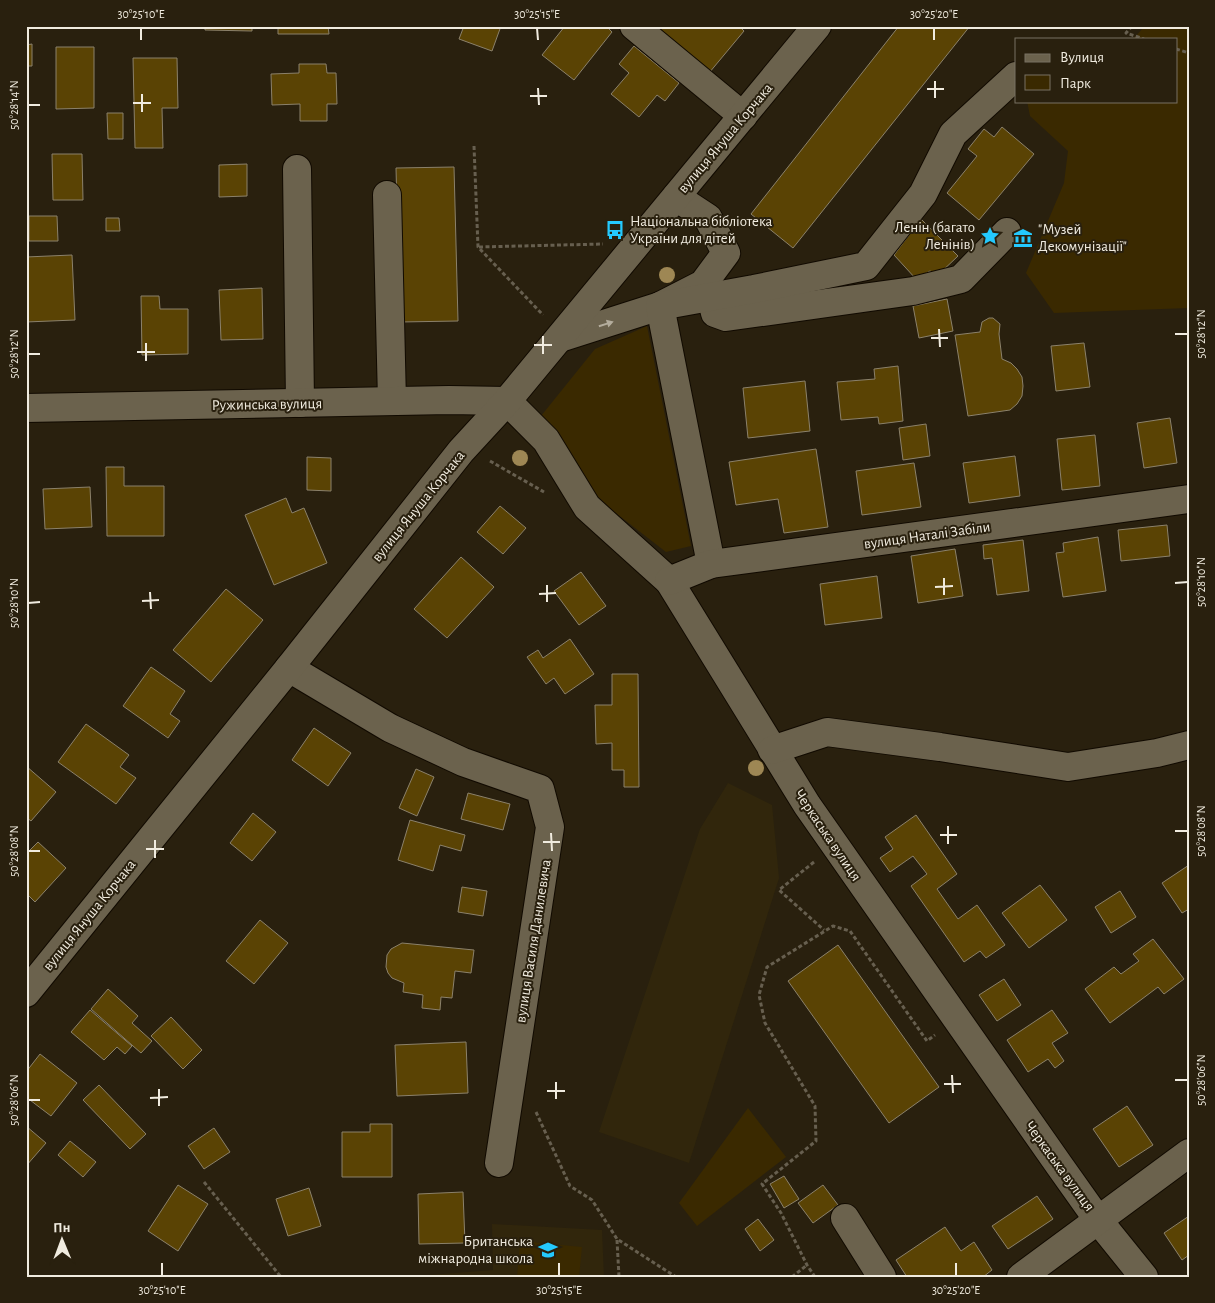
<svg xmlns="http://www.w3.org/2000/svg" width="1215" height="1303" font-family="'Alegreya Sans',sans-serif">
	<rect width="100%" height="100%" fill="#29200e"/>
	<!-- built -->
	<g fill="#31260c">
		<path d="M728 783 772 805 779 878 689 1163 599 1132 700 829Z"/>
		<path d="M492 1224 602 1230 604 1277H404L493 1270Z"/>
	</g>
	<!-- green -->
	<g fill="#3a2900">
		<path d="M1145 26H1189V308L1054 313 1026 273 1064 183 1068 151 1030 116 1027 101H1176V39H1133Z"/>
		<path d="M647 326 691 546 666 552 599 500 557 431 541 416 595 349Z"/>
		<path d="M748 1108 786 1157 697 1226 679 1203Z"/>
		<path d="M520 1241 582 1247 579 1277H517Z"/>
	</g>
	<!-- building -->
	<g fill="#5a4304" stroke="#8b816b">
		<path d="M205 26H252V31L205 30Z"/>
		<path d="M278 26H328L329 34H278Z"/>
		<path d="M464 26H501L492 51 459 39Z"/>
		<path d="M565 26H606L612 32 574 80 542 55Z"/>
		<path d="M654 26H739L744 31 709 73Z"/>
		<path d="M899 26H970L793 248 751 214Z"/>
		<path d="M32 44V66H26V45Z"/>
		<path d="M634 46 679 83 665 101 657 95 639 117 611 94 629 73 619 64Z"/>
		<path d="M56 47H94V108L56 109Z"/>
		<path d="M133 58H177L178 108H162L163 148H135Z"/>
		<path d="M299 64H326L327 73H336L337 104H327V121H300V104L272 105 271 74 299 73Z"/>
		<path d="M107 113H123V139H108Z"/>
		<path d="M1002 127 1034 154 979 220 947 193 977 156 968 149 984 129 994 137Z"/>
		<path d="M52 154H82L83 200H53Z"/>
		<path d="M247 164V196L219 197V165Z"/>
		<path d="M454 167 458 321 400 322 396 168Z"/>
		<path d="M29 216H57L58 241H29Z"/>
		<path d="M106 218H119L120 231H106Z"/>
		<path d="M921 219 958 256 938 275 930 271 916 279 894 255Z"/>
		<path d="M72 255 75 320 26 322V257Z"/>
		<path d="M262 288 263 339 221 340 219 290Z"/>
		<path d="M141 296H159L160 309H188V354L142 355Z"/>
		<path d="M947 299 953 331 919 338 913 306Z"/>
		<path d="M989 318H993L1000 324 999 334 1002 359 1011 363 1017 369 1022 377 1023 386 1022 396 1017 404 1010 410 968 416 955 335 980 332 982 322Z"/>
		<path d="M1084 343 1090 387 1056 391 1051 346Z"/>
		<path d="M898 366 903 421 879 424 878 417 841 420 837 382 875 379 874 369Z"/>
		<path d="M805 381 810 431 748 438 743 388Z"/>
		<path d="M1170 418 1177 463 1144 468 1137 423Z"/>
		<path d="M926 424 930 456 903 460 899 428Z"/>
		<path d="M1095 435 1100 486 1062 490 1057 439Z"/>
		<path d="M816 449 828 527 784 533 778 499 736 505 729 462Z"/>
		<path d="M1015 456 1020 496 969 503 963 463Z"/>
		<path d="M307 457 331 458V491L307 490Z"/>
		<path d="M914 463 921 507 862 515 856 471Z"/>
		<path d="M106 467H124V486H164V536H107Z"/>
		<path d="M90 487 92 527 45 529 43 489Z"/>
		<path d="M286 498 292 513 304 508 327 563 274 585 245 515Z"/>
		<path d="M500 506 526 528 503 554 477 532Z"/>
		<path d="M1167 525 1170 556 1121 561 1118 530Z"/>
		<path d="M1098 537 1106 591 1063 597 1056 553 1064 552 1063 543Z"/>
		<path d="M1023 540 1029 591 997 595 992 558 984 559 983 545Z"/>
		<path d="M955 549 963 596 918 603 911 556Z"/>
		<path d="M461 557 494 587 447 638 414 609Z"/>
		<path d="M581 572 606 606 579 625 554 591Z"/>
		<path d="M877 576 882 618 825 625 820 584Z"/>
		<path d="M226 589 263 620 211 682 173 650Z"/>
		<path d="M570 639 594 674 565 694 554 678 546 684 527 657 538 650 543 658Z"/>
		<path d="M151 667 185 691 170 714 180 721 168 738 123 706Z"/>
		<path d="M612 674H638L639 787H624V770H612V743L596 744 595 705H612Z"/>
		<path d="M86 724 129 755 120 767 136 778 116 804 58 762Z"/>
		<path d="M314 728 351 753 328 786 292 760Z"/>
		<path d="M26 766 56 792 31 821 26 817Z"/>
		<path d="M416 769 434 777 417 816 399 808Z"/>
		<path d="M468 793 510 804 503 830 461 819Z"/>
		<path d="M253 813 276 832 252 861 230 843Z"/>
		<path d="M916 815 957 874 937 889 958 919 977 905 1005 945 986 958 980 951 964 962 911 886 927 874 913 856 890 872 880 858 893 849 885 837Z"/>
		<path d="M410 820 465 835 461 851 440 845 433 871 398 860Z"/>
		<path d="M38 842 66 868 35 902 26 893V854Z"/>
		<path d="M1189 865V909L1182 913 1162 883Z"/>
		<path d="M1040 885 1067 920 1029 948 1002 913Z"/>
		<path d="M462 887 487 891 483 916 458 912Z"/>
		<path d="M1120 891 1136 917 1111 933 1095 907Z"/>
		<path d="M260 920 288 943 254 984 226 961Z"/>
		<path d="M1153 939 1184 979 1164 994 1158 987 1110 1023 1085 989 1114 967 1121 974 1139 961 1133 954Z"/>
		<path d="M402 943 474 950 471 973 455 971 452 998 441 997 440 1010 422 1008 423 995 403 992 404 983 392 978 388 973 386 967 387 955 391 949Z"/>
		<path d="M838 945 939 1087 889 1123 788 981Z"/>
		<path d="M1004 979 1021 1005 997 1021 979 995Z"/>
		<path d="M108 989 138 1016 132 1023 152 1041 141 1053 91 1009Z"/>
		<path d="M90 1010 132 1046 125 1054 117 1047 104 1060 71 1032Z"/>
		<path d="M1052 1010 1068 1033 1052 1043 1064 1061 1055 1068 1048 1059 1028 1072 1007 1040Z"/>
		<path d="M171 1017 202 1050 183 1069 151 1036Z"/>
		<path d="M466 1042 468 1093 397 1096 395 1045Z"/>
		<path d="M40 1054 77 1083 51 1116 26 1097V1072Z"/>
		<path d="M99 1085 146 1134 130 1149 83 1100Z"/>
		<path d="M1127 1106 1153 1145 1119 1167 1093 1129Z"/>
		<path d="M370 1124H392V1177H342V1132H370Z"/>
		<path d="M26 1126 46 1143 26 1166Z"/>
		<path d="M214 1128 230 1152 204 1169 188 1146Z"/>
		<path d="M70 1141 96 1162 83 1177 58 1155Z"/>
		<path d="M784 1176 799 1199 784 1208 770 1184Z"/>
		<path d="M178 1185 208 1204 178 1251 148 1231Z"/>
		<path d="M823 1185 838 1205 813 1223 798 1203Z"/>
		<path d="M309 1188 321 1226 288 1236 276 1199Z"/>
		<path d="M463 1192 465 1243 419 1244 418 1194Z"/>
		<path d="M1037 1196 1053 1219 1008 1249 992 1226Z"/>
		<path d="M1189 1216V1255L1182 1260 1164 1233Z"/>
		<path d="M758 1219 774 1240 760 1251 745 1229Z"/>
		<path d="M945 1227 961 1251 974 1242 992 1270 983 1277H907L896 1260Z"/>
	</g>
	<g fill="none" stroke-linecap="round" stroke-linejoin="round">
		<!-- minor casing -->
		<g stroke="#110a00" stroke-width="30">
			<g id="minor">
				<path d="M634 26 743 116"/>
				<path d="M297 169 300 403"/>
				<path d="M387 195 392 401"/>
				<path d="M711 296 715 313 726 317 913 291 961 279 1007 232"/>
				<path d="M560 338 660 306 703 284 726 253 708 218 676 197"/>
				<path d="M507 401 546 440 587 507 669 581 807 805 1059 1165 1098 1220 1144 1277"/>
				<path d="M26 408 449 400 507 401"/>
				<path d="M711 564 660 306 754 289 866 266 923 194 953 134 1016 76"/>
				<path d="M669 581 711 564 1189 499"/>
				<path d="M289 668 390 728 463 762 540 789 550 827 499 1163"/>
				<path d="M772 750 827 732 940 747 1068 767 1157 753 1189 745"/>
				<path d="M26 993 289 668 461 451 507 401 817 26"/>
				<path d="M845 1218 882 1277"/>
				<path d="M1021 1277 1189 1153"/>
			</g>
		</g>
		<!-- path -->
		<g stroke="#675f4f" stroke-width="3" stroke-dasharray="4 2.5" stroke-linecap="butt">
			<path d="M1132 26 1126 33 1144 39"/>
			<path d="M1176 49 1189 53"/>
			<path d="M474 146 478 247 543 315"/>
			<path d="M479 247 603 244"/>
			<path d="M490 461 544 492"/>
			<path d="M814 862 779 890 824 930"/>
			<path d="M536 1112 570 1186 592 1200 617 1239 676 1277"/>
			<path d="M204 1182 281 1277"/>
			<path d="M617 1240 619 1277"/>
			<path d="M792 1277 807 1265"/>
			<path d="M815 1277 807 1265 781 1213 762 1184 816 1141 815 1106 765 1023 759 995 767 967 833 926 850 931 927 1041 935 1035"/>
		</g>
		<!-- minor -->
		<use href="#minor" stroke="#6b624d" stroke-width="28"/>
	</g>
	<!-- trees -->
	<g fill="#9e8754">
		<circle cx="667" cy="275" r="8"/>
		<circle cx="520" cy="458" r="8"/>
		<circle cx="756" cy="768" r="8"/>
	</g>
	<!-- one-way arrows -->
	<defs><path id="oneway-solid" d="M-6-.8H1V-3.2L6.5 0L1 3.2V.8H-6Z" transform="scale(1.25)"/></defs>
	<use fill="#b4ad9d" href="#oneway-solid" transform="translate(606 324) rotate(-18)"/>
	<!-- ticks -->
	<path fill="none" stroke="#f0ebdf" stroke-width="2" d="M141 28V40M537 28 538 40M934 28V40M935 81V98M538 88 539 105M927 89H944M142 94V112M530 96H547M133 103H151M28 105H40M939 329 940 347M1175 334H1188M543 336V354M931 338H948M146 343V361M534 345H552M137 352H155M28 354H40M944 578V595M1175 583 1188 582M547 585V602M935 587 953 586M150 592 151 609M539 594 556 593M142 601 159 600M28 603 40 602M948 826V844M1175 831H1188M551 833 552 851M940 835H957M155 840V858M543 842H560M146 849H164M28 851H40M952 1075 953 1093M1175 1080H1188M556 1082V1099M944 1084H961M159 1089V1106M547 1091H565M150 1098 168 1097M28 1100H40M162 1263V1276M559 1263V1276M956 1263V1276"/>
	<!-- icons -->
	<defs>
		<g id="bus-bare" transform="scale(1.5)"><path d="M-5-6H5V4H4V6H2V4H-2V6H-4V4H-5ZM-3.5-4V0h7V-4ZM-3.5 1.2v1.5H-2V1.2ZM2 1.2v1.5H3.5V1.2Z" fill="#24c9fe" stroke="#29200e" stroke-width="2.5" paint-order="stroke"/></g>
		<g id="sight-bare" transform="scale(1.5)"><path d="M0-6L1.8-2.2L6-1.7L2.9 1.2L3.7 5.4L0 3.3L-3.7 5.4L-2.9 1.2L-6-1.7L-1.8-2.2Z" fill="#24c9fe" stroke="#29200e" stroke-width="2.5" paint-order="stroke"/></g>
		<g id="museum-bare" transform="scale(1.5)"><path d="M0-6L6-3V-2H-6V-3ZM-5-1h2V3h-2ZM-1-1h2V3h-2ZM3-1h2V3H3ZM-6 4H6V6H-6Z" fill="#24c9fe" stroke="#29200e" stroke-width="2.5" paint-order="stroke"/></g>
		<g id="school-bare" transform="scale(1.5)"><path d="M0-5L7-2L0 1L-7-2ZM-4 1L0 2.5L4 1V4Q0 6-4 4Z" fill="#24c9fe" stroke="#29200e" stroke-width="2.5" paint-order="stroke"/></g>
	</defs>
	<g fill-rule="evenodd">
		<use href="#bus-bare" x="615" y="230"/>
		<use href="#sight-bare" x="990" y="236"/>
		<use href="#museum-bare" x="1023" y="238"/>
		<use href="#school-bare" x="548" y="1250"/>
	</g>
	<g text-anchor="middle" stroke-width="4" stroke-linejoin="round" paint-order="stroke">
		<!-- street labels -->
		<g font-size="15" fill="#f0ebdf" stroke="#29200e">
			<text transform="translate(725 138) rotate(-50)" y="5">вулиця Януша Корчака</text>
			<text transform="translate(267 404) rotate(-1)" y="5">Ружинська вулиця</text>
			<text transform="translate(418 506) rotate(-51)" y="5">вулиця Януша Корчака</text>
			<text transform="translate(927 535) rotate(-8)" y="5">вулиця Наталі Забіли</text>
			<text transform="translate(828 835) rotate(56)" y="5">Черкаська вулиця</text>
			<text transform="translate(89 915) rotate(-51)" y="5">вулиця Януша Корчака</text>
			<text transform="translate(533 941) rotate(-81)" y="5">вулиця Василя Данилевича</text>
			<text transform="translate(1060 1166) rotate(54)" y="5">Черкаська вулиця</text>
		</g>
		<!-- poi labels -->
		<g font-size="15" fill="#f0ebdf" stroke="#29200e" text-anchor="start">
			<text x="630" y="226">Національна бібліотека<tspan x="630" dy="17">України для дітей</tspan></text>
			<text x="975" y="232" text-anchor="end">Ленін (багато<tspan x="975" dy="17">Ленінів)</tspan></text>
			<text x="1038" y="234">"Музей<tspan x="1038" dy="17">Декомунізації"</tspan></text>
			<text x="533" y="1246" text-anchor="end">Британська<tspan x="533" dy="17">міжнародна школа</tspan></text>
		</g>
	</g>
	<!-- border -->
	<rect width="1215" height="1303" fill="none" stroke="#29200e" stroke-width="55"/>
	<!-- legend -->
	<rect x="1015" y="38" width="162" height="65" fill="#29200e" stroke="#797162"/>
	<rect x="1025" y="54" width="25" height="8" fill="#6b624d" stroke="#797162"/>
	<text x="1060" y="62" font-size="15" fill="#f0ebdf">Вулиця</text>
	<rect x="1025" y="75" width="25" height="15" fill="#3a2900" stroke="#797162"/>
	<text x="1060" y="88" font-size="15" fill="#f0ebdf">Парк</text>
	<!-- north arrow -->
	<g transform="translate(62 1240) rotate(359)" stroke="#29200e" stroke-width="4" paint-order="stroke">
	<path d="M0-4L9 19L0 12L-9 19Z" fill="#f0ebdf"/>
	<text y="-8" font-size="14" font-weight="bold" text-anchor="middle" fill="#f0ebdf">Пн</text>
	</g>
	<rect x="28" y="28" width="1160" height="1248" fill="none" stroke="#f0ebdf" stroke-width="2"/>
	<g font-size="12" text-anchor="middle" fill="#f0ebdf">
		<text x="141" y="18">30°25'10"E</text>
		<text x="537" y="18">30°25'15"E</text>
		<text x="934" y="18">30°25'20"E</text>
		<text transform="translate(14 105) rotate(-90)" y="4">50°28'14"N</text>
		<text transform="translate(1201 334) rotate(-90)" y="4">50°28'12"N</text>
		<text transform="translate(14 354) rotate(-90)" y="4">50°28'12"N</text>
		<text transform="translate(1201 582) rotate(-90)" y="4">50°28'10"N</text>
		<text transform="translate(14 603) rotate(-90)" y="4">50°28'10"N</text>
		<text transform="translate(1201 831) rotate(-90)" y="4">50°28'08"N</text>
		<text transform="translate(14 851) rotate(-90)" y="4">50°28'08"N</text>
		<text transform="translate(1201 1080) rotate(-90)" y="4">50°28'06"N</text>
		<text transform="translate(14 1100) rotate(-90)" y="4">50°28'06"N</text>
		<text x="162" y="1294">30°25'10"E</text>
		<text x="559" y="1294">30°25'15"E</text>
		<text x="956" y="1294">30°25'20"E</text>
	</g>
</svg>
